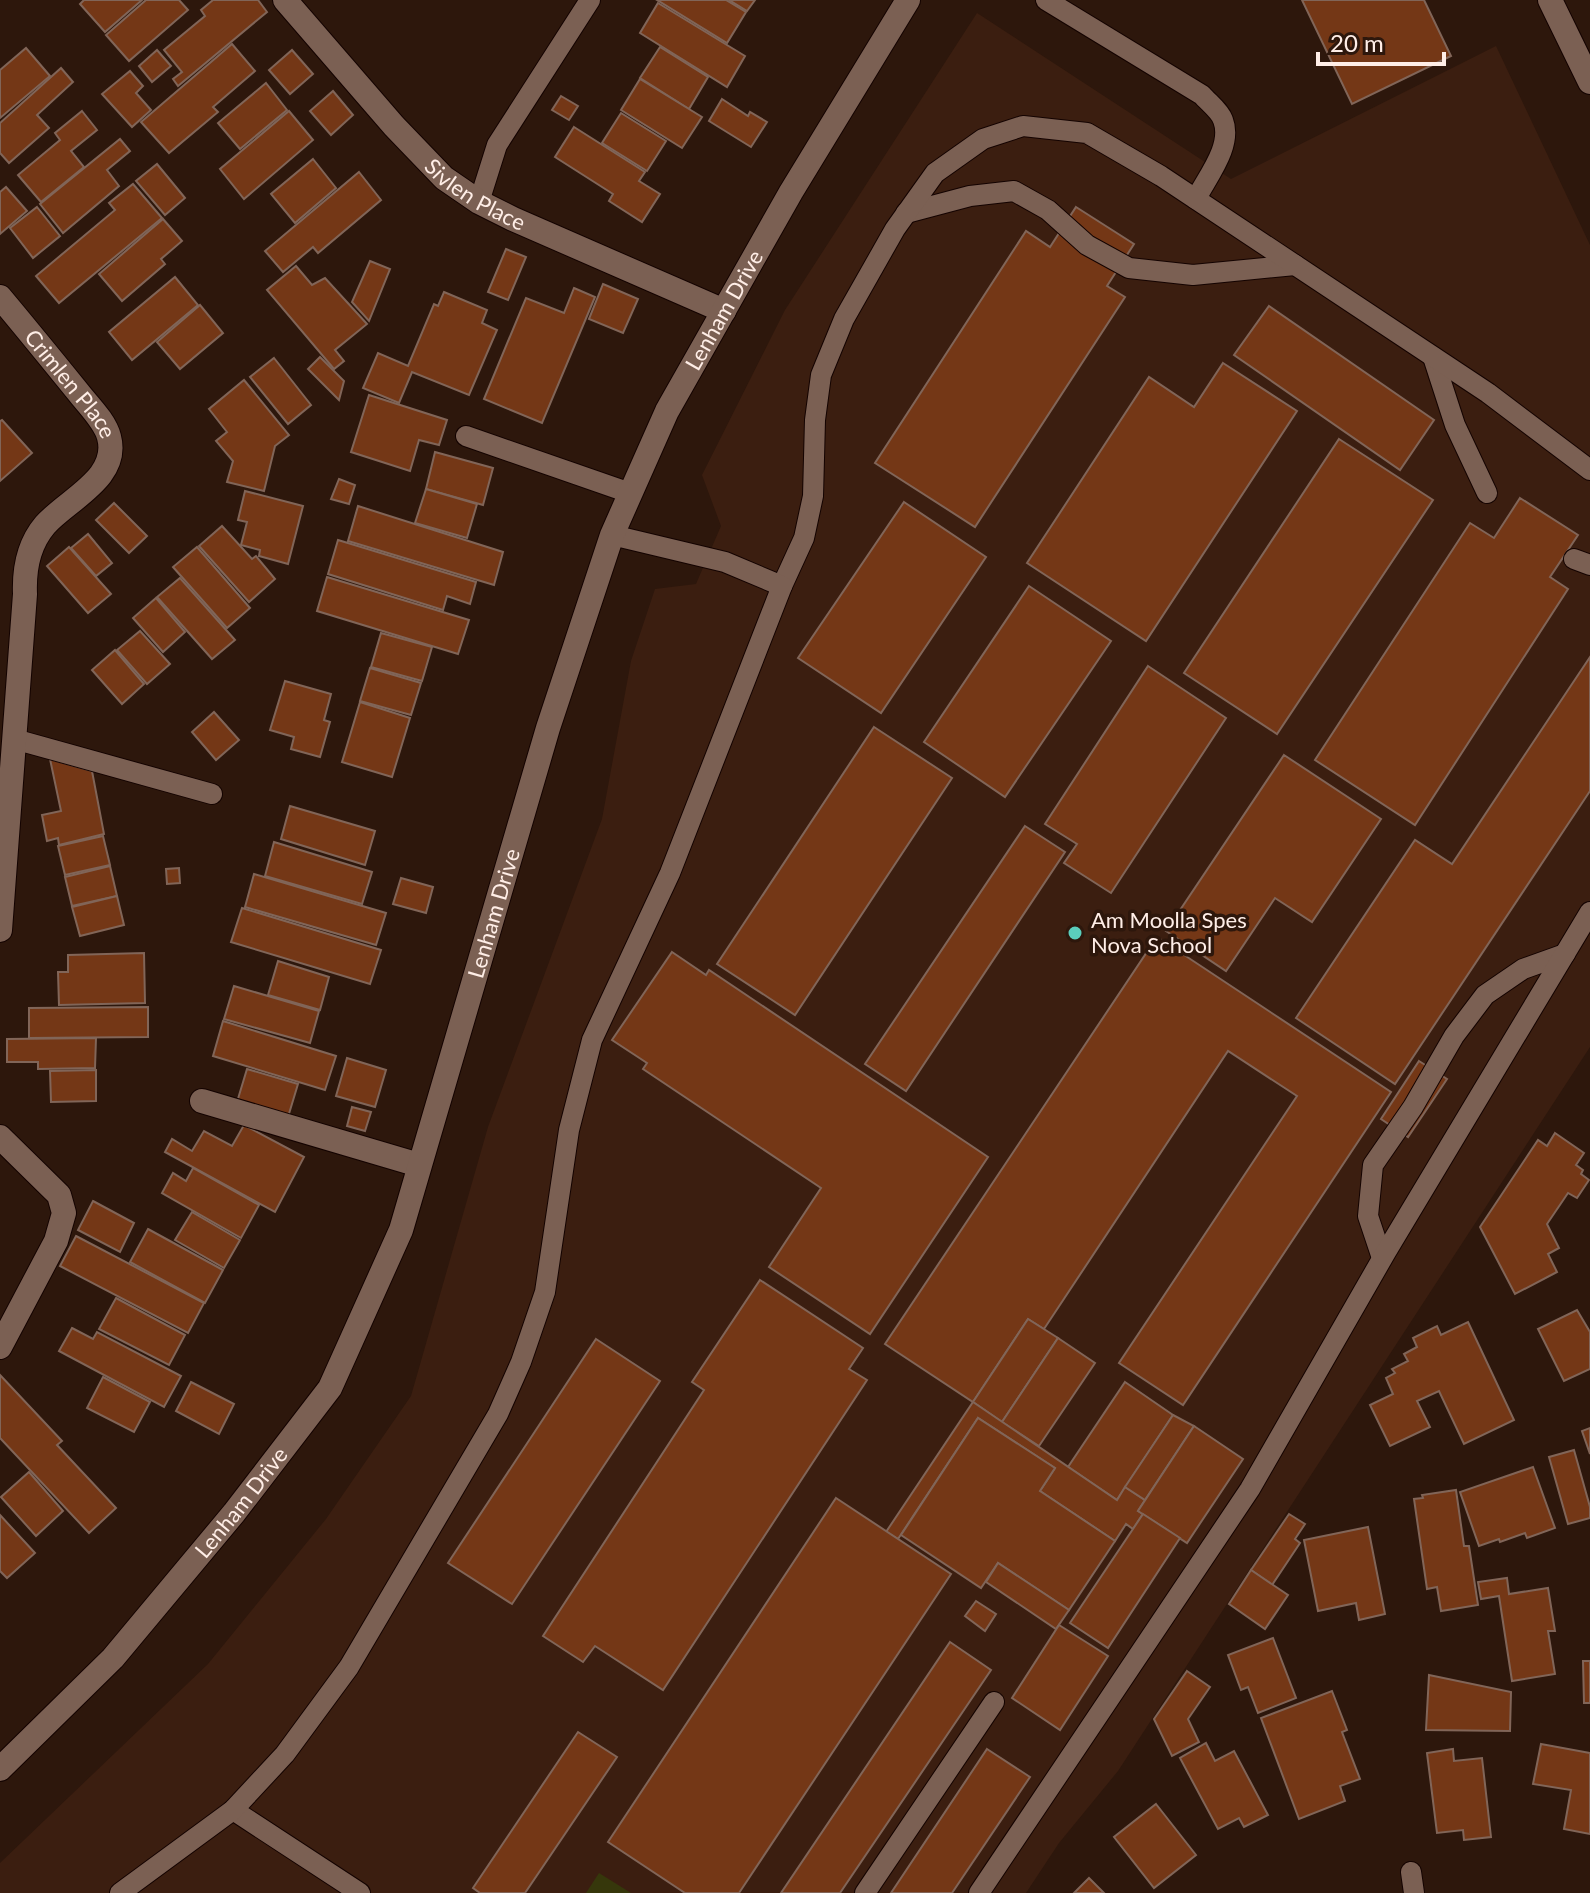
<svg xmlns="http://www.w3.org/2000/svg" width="1590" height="1893" font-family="Lato,sans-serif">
	<rect width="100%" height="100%" fill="#2d170c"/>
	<!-- built -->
	<path fill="#3b1e10" d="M977 13 1231 179 1496 46 1590 245V1047L1118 1771 1059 1843 1026 1893H0V1863L208 1664 326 1519 411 1396 488 1127 602 819 631 661 655 589 696 584 721 526 702 475 785 310Z"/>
	<!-- green -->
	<path fill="#36370b" d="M599 1873 631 1893H586Z"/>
	<!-- building -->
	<g fill="#743716" stroke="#816558" stroke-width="2">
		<path d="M84 0H142L105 32 80 4Z"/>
		<path d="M146 0H179L188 10 129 61 106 35Z"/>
		<path d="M213 0H258L267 12 178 86 173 79 182 72 164 50 205 16 201 10Z"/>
		<path d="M657 0H726L746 12 727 43Z"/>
		<path d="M729 0H755L747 11Z"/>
		<path d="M1302 0H1424L1451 56 1352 104Z"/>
		<path d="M658 3 745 56 727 87 640 33Z"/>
		<path d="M232 44 255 71 213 107 218 112 169 153 141 122Z"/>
		<path d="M660 47 708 77 689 109 640 78Z"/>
		<path d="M26 48 50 76 0 118V70Z"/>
		<path d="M157 50 171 66 152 82 139 66Z"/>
		<path d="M292 50 313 74 290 94 269 70Z"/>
		<path d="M61 68 73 82 37 115 49 128 9 163 0 153V123Z"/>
		<path d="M130 71 143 86 136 93 151 110 132 127 102 94Z"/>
		<path d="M640 79 702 117 682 148 621 110Z"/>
		<path d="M266 83 287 110 240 149 218 123Z"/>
		<path d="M333 91 353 115 331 135 310 111Z"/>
		<path d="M561 96 578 106 569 120 552 110Z"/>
		<path d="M722 99 748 116 750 112 767 122 751 147 709 121Z"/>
		<path d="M82 111 97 130 71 151 84 167 41 202 18 175 60 140 55 133Z"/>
		<path d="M289 111 313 140 244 199 220 169Z"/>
		<path d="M621 113 666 141 647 171 602 143Z"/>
		<path d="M574 127 645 172 639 181 660 194 642 222 609 201 613 194 555 157Z"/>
		<path d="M120 139 130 151 107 170 119 186 63 233 40 204Z"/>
		<path d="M313 159 336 188 295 223 271 194Z"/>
		<path d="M157 164 185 198 165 215 136 181Z"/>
		<path d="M359 172 381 200 318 253 313 247 283 272 265 251Z"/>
		<path d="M133 184 162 218 59 303 36 276 115 210 109 203Z"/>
		<path d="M6 187 27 211 0 234V192Z"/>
		<path d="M37 207 60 236 33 258 10 228Z"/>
		<path d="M1076 207 1134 244 1107 286 1125 297 975 527 875 463 1026 231 1050 247Z"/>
		<path d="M163 219 182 241 161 259 165 264 122 301 99 274Z"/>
		<path d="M506 249 526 257 508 300 488 292Z"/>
		<path d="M370 261 390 269 369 321 352 302Z"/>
		<path d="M296 266 312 285 325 278 367 324 335 350 344 361 334 369 267 290Z"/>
		<path d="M175 277 198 305 132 360 109 332Z"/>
		<path d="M603 284 638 299 623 333 589 319Z"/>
		<path d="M574 288 595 297 542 423 484 399 526 298 564 313Z"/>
		<path d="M444 292 487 310 482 323 497 330 469 395 412 372 399 403 363 388 378 353 408 366 434 304 438 306Z"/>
		<path d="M200 305 223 333 180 369 157 342Z"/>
		<path d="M1269 306 1434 420 1400 470 1234 355Z"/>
		<path d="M320 357 344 381 339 400 308 369Z"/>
		<path d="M274 358 311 405 288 424 250 377Z"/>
		<path d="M1223 363 1297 411 1146 641 1027 563 1149 377 1194 407Z"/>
		<path d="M244 380 289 435 275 446 264 491 227 482 233 461 216 441 227 432 209 409Z"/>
		<path d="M369 395 447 420 439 445 419 440 410 471 351 452Z"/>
		<path d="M2 420 32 453 0 481V421Z"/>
		<path d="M1339 439 1433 500 1277 734 1184 673Z"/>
		<path d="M435 452 493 468 483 505 426 489Z"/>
		<path d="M339 479 355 485 349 504 331 499Z"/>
		<path d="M426 489 477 504 467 538 415 523Z"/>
		<path d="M245 491 303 506 288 564 259 556 260 550 241 545 247 522 238 520Z"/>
		<path d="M1520 498 1578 535 1550 577 1568 589 1415 825 1315 760 1470 523 1494 538Z"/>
		<path d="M904 502 986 557 881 713 798 658Z"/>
		<path d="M114 503 147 536 129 553 96 520Z"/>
		<path d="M358 506 503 552 494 585 348 541Z"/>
		<path d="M222 526 252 559 256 556 275 579 249 602 199 546Z"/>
		<path d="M88 534 112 563 96 576 71 548Z"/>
		<path d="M338 540 476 582 470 604 447 596 443 610 328 574Z"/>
		<path d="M69 547 111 594 88 613 47 566Z"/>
		<path d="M197 547 250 608 227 628 173 567Z"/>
		<path d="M327 577 469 620 458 654 317 611Z"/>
		<path d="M180 578 235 640 212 659 157 597Z"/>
		<path d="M1029 586 1111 641 1005 797 924 742Z"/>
		<path d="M156 598 185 632 163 652 133 618Z"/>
		<path d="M140 631 170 664 147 684 117 650Z"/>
		<path d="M381 633 432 647 422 681 371 667Z"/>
		<path d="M115 650 144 684 122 704 92 670Z"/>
		<path d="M1590 657V791L1395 1084 1296 1018 1415 840 1452 864Z"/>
		<path d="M1148 666 1226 718 1111 893 1064 863 1077 844 1045 824Z"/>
		<path d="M370 668 421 683 411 715 360 701Z"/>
		<path d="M285 681 331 694 324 720 330 722 320 757 291 749 294 737 270 730Z"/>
		<path d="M360 702 410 718 392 777 342 762Z"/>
		<path d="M214 712 239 740 216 760 192 732Z"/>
		<path d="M874 727 952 778 795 1015 717 964Z"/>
		<path d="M1284 755 1381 819 1312 922 1275 898 1226 971 1166 931Z"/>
		<path d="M50 759 92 771 104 834 59 845 58 838 47 841 42 815 61 811Z"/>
		<path d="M290 806 375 831 365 865 281 839Z"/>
		<path d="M1025 826 1065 852 906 1091 865 1064Z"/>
		<path d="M103 836 110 865 65 875 58 846Z"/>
		<path d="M274 842 372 872 362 904 265 876Z"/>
		<path d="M110 866 117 896 72 906 65 877Z"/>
		<path d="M179 868 180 883 167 884 166 869Z"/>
		<path d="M254 874 386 913 376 945 245 907Z"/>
		<path d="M401 878 433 887 426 913 393 904Z"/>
		<path d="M117 896 124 925 80 936 72 907Z"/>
		<path d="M242 908 381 950 370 984 231 942Z"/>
		<path d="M1157 937 1391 1092 1183 1405 1119 1363 1297 1096 1228 1051 1044 1329 1028 1319 973 1402 885 1344Z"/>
		<path d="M672 952 706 975 709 970 988 1157 870 1334 769 1267 821 1188 643 1069 647 1063 612 1040Z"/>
		<path d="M144 953 145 1003 59 1005 58 972H68V955Z"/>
		<path d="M278 961 329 977 320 1010 268 995Z"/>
		<path d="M234 986 319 1011 310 1043 224 1019Z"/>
		<path d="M148 1007V1037L29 1038V1008Z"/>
		<path d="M223 1021 336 1056 325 1090 213 1056Z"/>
		<path d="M96 1038 95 1068 38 1069V1062H7V1039Z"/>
		<path d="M347 1058 386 1070 375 1107 336 1096Z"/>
		<path d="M1419 1061 1447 1079 1408 1137 1381 1119Z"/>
		<path d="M247 1069 298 1084 288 1117 237 1102Z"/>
		<path d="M96 1070V1101L51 1102 50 1071Z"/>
		<path d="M352 1107 371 1112 365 1131 347 1126Z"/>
		<path d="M244 1125 304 1157 275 1212 165 1152 172 1139 192 1151 204 1131 232 1146Z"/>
		<path d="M1555 1133 1584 1153 1576 1165 1583 1170 1581 1174 1589 1180 1577 1198 1568 1193 1547 1224 1559 1248 1548 1254 1557 1272 1515 1294 1480 1227 1538 1140 1547 1146Z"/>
		<path d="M193 1168 259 1205 241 1238 162 1193 173 1173 186 1181Z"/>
		<path d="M93 1201 134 1223 120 1252 78 1230Z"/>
		<path d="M192 1212 240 1240 224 1268 175 1240Z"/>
		<path d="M148 1229 223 1270 205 1303 130 1262Z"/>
		<path d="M76 1236 204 1303 188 1333 60 1266Z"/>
		<path d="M760 1280 863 1348 849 1369 867 1380 663 1690 595 1646 583 1662 543 1636 704 1390 692 1382Z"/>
		<path d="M116 1298 185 1335 169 1365 99 1329Z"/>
		<path d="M1577 1310 1590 1332V1369L1564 1381 1538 1329Z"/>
		<path d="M1028 1319 1058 1338 1002 1422 973 1402Z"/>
		<path d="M1468 1322 1514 1420 1464 1444 1439 1391 1417 1401 1430 1427 1390 1446 1370 1405 1393 1394 1386 1378 1395 1373 1392 1369 1408 1361 1404 1354 1417 1347 1413 1338 1437 1326 1441 1335Z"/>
		<path d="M72 1328 93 1339 97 1332 181 1376 164 1407 59 1351Z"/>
		<path d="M1058 1338 1095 1363 1039 1446 1002 1422Z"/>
		<path d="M596 1339 660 1381 512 1604 448 1563Z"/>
		<path d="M0 1375 62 1441 57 1445 116 1508 89 1533 0 1438Z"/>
		<path d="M103 1377 150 1402 134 1432 87 1408Z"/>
		<path d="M191 1382 234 1404 219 1434 176 1411Z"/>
		<path d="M1125 1382 1173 1415 1117 1500 1068 1467Z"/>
		<path d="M973 1402 1117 1500 1125 1487 1145 1500 1138 1511 1143 1514 1133 1529 1126 1524 1115 1541 1040 1491 1055 1468 978 1418 898 1539 886 1532Z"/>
		<path d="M1173 1415 1194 1426 1145 1500 1125 1487Z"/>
		<path d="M978 1418 1055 1468 1040 1491 1115 1541 1069 1610 998 1563 981 1588 901 1535Z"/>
		<path d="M1194 1426 1243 1459 1187 1543 1138 1511Z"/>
		<path d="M1590 1428V1454L1582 1431Z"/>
		<path d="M1574 1450 1590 1507V1518L1568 1524 1549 1457Z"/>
		<path d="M1533 1467 1555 1528 1527 1538 1525 1533 1500 1542 1499 1539 1479 1546 1460 1492Z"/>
		<path d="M29 1472 63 1511 36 1536 1 1497Z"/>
		<path d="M1456 1490 1464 1546H1469L1478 1605 1441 1611 1437 1587 1427 1589 1414 1499 1423 1498 1422 1495Z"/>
		<path d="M836 1498 951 1574 739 1893H685L608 1842Z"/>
		<path d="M1143 1514 1180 1538 1108 1648 1070 1623Z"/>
		<path d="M1289 1514 1305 1524 1295 1539 1300 1543 1272 1585 1251 1570Z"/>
		<path d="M0 1515 35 1553 7 1578 0 1571Z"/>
		<path d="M1368 1527 1385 1614 1359 1620 1356 1603 1318 1611 1304 1540Z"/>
		<path d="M998 1563 1069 1610 1056 1629 986 1582Z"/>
		<path d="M1251 1570 1288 1595 1265 1629 1229 1604Z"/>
		<path d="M1507 1578 1509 1594 1548 1588 1555 1631H1548L1555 1674 1512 1681 1499 1596 1481 1599 1478 1582Z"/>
		<path d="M976 1601 996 1614 985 1631 965 1616Z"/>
		<path d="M1059 1625 1108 1656 1060 1730 1012 1698Z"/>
		<path d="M1273 1638 1296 1698 1258 1713 1248 1687 1241 1690 1228 1655Z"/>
		<path d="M950 1642 991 1670 840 1893H781Z"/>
		<path d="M1583 1661H1590V1703H1584Z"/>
		<path d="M1187 1671 1210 1687 1188 1719 1199 1742 1172 1756 1154 1719Z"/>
		<path d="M1429 1675 1511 1692 1510 1731 1426 1730Z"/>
		<path d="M1332 1691 1347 1730 1342 1732 1360 1779 1340 1786 1345 1801 1299 1819 1261 1718Z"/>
		<path d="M578 1732 617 1757 525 1893H480L473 1888Z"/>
		<path d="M1206 1743 1215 1761 1234 1751 1268 1815 1244 1827 1239 1818 1218 1829 1180 1758Z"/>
		<path d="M1541 1744 1590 1753V1834L1564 1829 1571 1790 1533 1784Z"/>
		<path d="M987 1749 1030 1777 952 1893H891Z"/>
		<path d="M1453 1749 1454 1761 1482 1758 1491 1837 1464 1840 1463 1830 1437 1833 1427 1753Z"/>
		<path d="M1156 1804 1196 1855 1154 1888 1114 1837Z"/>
		<path d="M1089 1878 1104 1893H1074Z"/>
	</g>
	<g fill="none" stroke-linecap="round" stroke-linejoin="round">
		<!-- service casing -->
		<g stroke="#140300" stroke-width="22">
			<g id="service">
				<path d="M1046 0 1202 95C1209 103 1220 111 1223 120 1233 146 1207 177 1196 199"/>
				<path d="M479 202 497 145 590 0"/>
				<path d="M906 213 970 196 1014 191 1048 210 1087 245 1129 268 1193 275 1295 265"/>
				<path d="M1433 357 1455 425 1487 493"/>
				<path d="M466 436 630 493"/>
				<path d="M1574 559 1590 565"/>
				<path d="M782 586 804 538 813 496 815 420 821 375 844 319 895 229 935 173 983 139 1023 126 1087 133 1161 176 1488 393 1590 470"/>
				<path d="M14 739 212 794"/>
				<path d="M1382 1258 1368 1216 1373 1165 1413 1107 1454 1036 1485 995 1523 969 1565 954"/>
				<path d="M233 1810 360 1893"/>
				<path d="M1411 1872 1414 1893"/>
				<path d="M120 1893 233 1810 285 1754 349 1667 498 1414 521 1362 545 1292 569 1130 592 1040 670 873 782 586 725 562 612 535"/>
				<path d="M865 1893 994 1702"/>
				<path d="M979 1893 1250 1489 1386 1252 1590 912"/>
			</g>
		</g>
		<!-- minor casing -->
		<g stroke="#140300" stroke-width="26">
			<g id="minor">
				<path id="s1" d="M285 0 394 126 444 178 479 202 513 219 724 311"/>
				<path id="s2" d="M0 297C26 328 52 360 78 392 88 405 105 421 109 437 120 478 68 499 45 525 28 545 24 570 25 594L0 930"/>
				<path d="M202 1101 419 1165"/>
				<path d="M0 1137 59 1195 64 1213 56 1241 0 1347"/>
			</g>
		</g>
		<!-- tertiary casing -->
		<g stroke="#140300" stroke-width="26">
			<g id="tertiary">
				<path d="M1550 0 1590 82"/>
				<path id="s3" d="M0 1769 113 1658 234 1513 330 1388 401 1230 548 728 612 535 667 411 791 192 908 0"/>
			</g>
		</g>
		<!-- service -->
		<use href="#service" stroke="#7b6053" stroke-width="20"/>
		<!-- minor -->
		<use href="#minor" stroke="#7b6053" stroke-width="24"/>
		<!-- tertiary -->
		<use href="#tertiary" stroke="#7b6053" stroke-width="24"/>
	</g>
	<!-- markers -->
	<circle fill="#5bcebc" stroke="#2d170c" stroke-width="3" cx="1075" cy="933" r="8"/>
	<g text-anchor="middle" stroke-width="7" stroke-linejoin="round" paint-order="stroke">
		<!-- street labels -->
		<g font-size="22" fill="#ffeee7" stroke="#2d170c">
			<text dy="8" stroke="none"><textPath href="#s1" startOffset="274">Sivlen Place</textPath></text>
			<text dy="8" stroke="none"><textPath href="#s3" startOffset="1656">Lenham Drive</textPath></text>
			<text dy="8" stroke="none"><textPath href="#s2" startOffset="112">Crimlen Place</textPath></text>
			<text dy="8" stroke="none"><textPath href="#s3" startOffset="1008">Lenham Drive</textPath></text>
			<text dy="8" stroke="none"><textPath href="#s3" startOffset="360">Lenham Drive</textPath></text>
		</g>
		<!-- poi labels -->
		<g font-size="22" fill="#ffeee7" stroke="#2d170c" text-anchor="start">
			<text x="1091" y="928">Am Moolla Spes<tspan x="1091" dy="25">Nova School</tspan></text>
		</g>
	</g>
	<!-- scale -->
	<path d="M1318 52v12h126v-12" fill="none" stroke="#ffeee7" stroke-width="4"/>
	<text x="1330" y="52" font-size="24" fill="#ffeee7" stroke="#2d170c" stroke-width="6" paint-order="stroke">20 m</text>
</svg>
